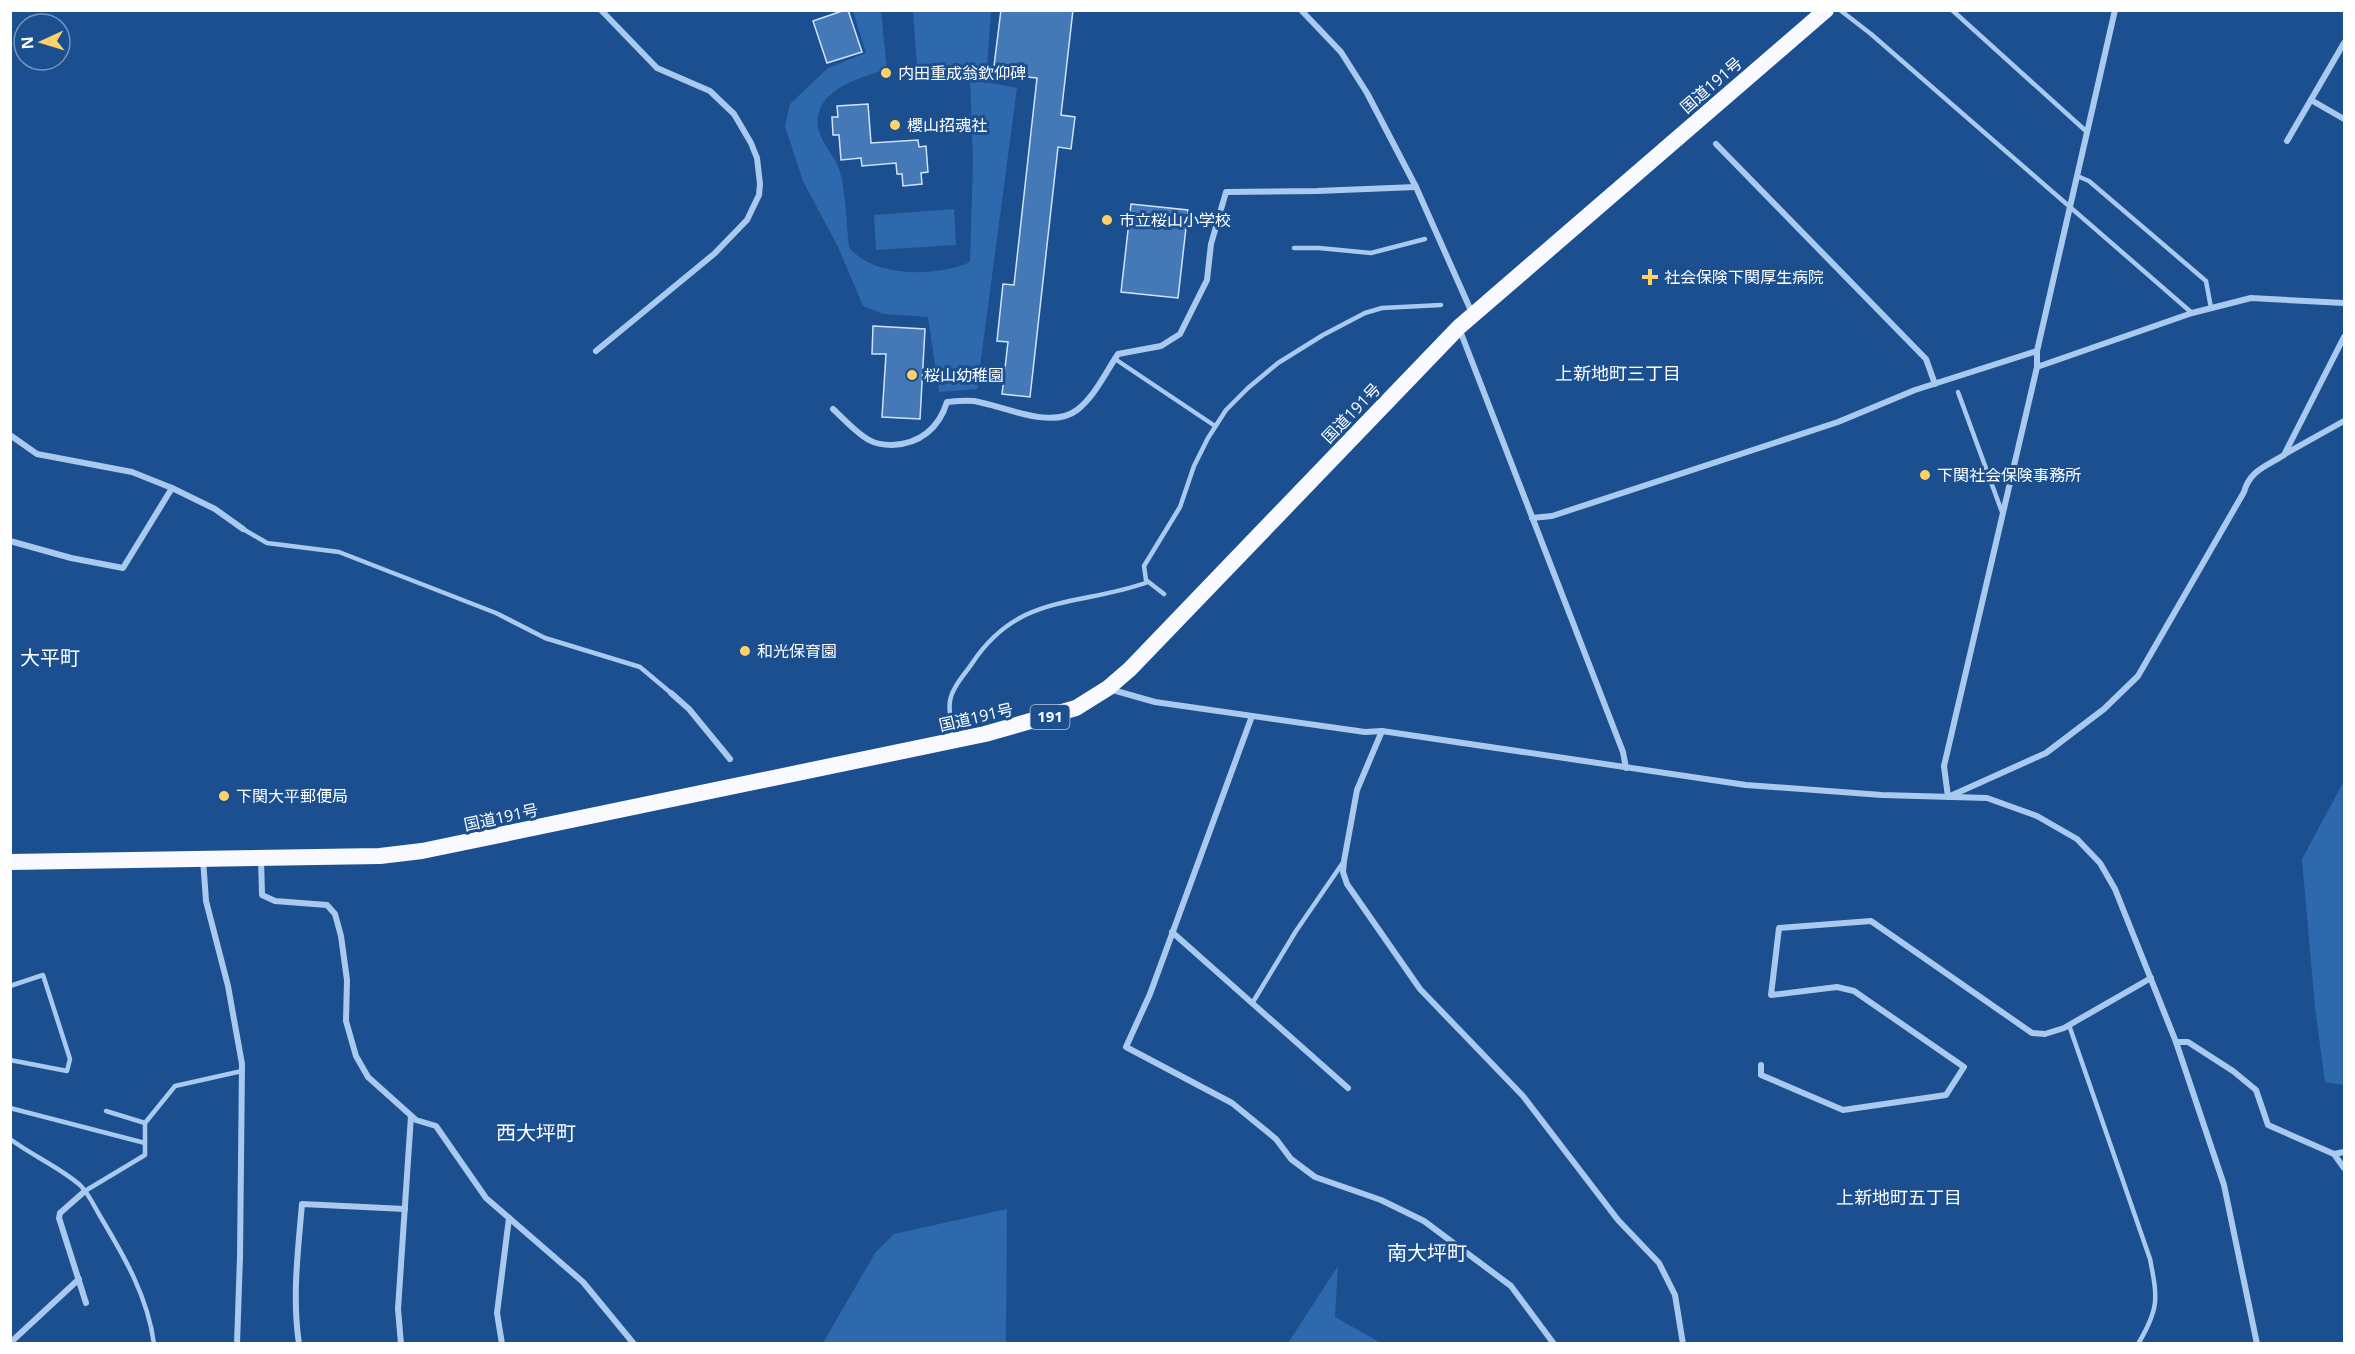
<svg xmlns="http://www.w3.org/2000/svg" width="2355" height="1354" font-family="'Open Sans','Noto Sans JP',sans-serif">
	<rect width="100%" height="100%" fill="#1b4f8f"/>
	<!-- green -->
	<g fill="#2e69ad">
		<path d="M853 11H881L887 69C860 78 813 90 818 127 820 141 834 155 839 169 845 184 847 228 849 247 872 278 938 277 970 262L973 160 970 77 926 73 917 66 913 11H991L986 82 1017 88 977 389 939 392 928 317 884 314 863 306 838 247 803 181 785 126 790 104 828 68 866 53Z"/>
		<path d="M954 209 956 245 876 250 874 215Z"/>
		<path d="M2344 781V1085L2325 1082 2315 1008 2302 859Z"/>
		<path d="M1007 1209 1006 1343H823L875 1253 894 1234Z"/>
		<path d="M1338 1266 1335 1317 1381 1343H1288Z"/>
	</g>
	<!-- building -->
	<g fill="#4478b7" stroke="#cfe3fa" stroke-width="1.5">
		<path d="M845 10H848L862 52 827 63 813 21Z"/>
		<path d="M1001 10H1073L1061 115 1075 117 1071 149 1058 147 1030 397 1002 394 1008 342 997 341 1003 284 1014 285 1037 78 993 74Z"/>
		<path d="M868 104 871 143 918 140 919 147 926 146 928 172 921 173 922 184 903 186 902 174H897L896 163 862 166 861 158 841 160 839 135H833L832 117H838L837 106Z"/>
		<path d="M1131 204 1188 210 1178 298 1121 292Z"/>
		<path d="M873 326 925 329 920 419 882 417 886 354H872Z"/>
	</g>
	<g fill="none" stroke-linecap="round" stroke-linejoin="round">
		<!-- service -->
		<g stroke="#a9c9ee" stroke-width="4.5">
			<path d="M1840 10 1871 34 2192 313"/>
			<path d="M1952 10 2087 132"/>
			<path d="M2077 176 2089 181 2206 281 2211 308"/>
			<path d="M1294 248H1319L1371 253 1425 239"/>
			<path d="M1115 359 1215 426"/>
			<path d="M1958 392 2002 512"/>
			<path d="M243 529 267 543 339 552 496 613 545 638 640 667 671 693"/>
			<path d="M1164 594 1146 580 1144 566 1180 507 1194 466 1208 438 1226 410 1248 388 1278 363 1323 335 1365 313 1382 308 1441 305"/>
			<path d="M954 738C952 727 948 712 950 701 952 687 966 673 973 662 1020 592 1080 607 1148 582"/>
			<path d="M10 986 43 975 70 1059 67 1071 10 1060"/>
			<path d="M1253 1002 1296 931 1344 861"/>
			<path d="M2069 1025 2150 1259C2158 1299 2159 1309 2138 1344"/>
			<path d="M10 1108 145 1143"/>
			<path d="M106 1111 145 1123"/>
			<path d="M10 1139C33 1156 59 1167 80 1185 89 1194 94 1206 100 1216 124 1256 148 1297 154 1344"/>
			<path d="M85 1191 145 1155V1123L175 1086 242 1071"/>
		</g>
		<!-- minor -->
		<g stroke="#a9c9ee" stroke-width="6">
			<path d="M1301 10 1341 52 1367 93 1416 187 1472 313"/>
			<path d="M2115 10 2037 351V367L1944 766 1948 797 2046 753 2104 709 2138 676 2244 492C2250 470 2267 466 2284 455L2344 337"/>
			<path d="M2311 100 2344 119"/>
			<path d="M2287 141 2344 43"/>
			<path d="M1716 144 1926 359 1935 384"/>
			<path d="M1459 328 1623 752 1626 768"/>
			<path d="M596 351 714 254 747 220 759 195 760 184 757 158 751 143 734 114 710 91 657 68 601 10"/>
			<path d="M2037 367 2192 313 2251 298 2344 303"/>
			<path d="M833 409C844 419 856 433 869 440 876 444 884 445 892 445 920 444 939 428 947 402 956 401 966 400 974 401 1004 406 1051 430 1077 410 1095 396 1106 372 1118 354L1161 346 1180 334 1207 280 1211 244 1226 192 1317 191 1416 187"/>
			<path d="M10 435 37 454 132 472 172 488 215 509 243 529"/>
			<path d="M2285 454 2344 421"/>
			<path d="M1532 518 1552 516 1838 422 1915 390 2037 351"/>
			<path d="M10 541 71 558 123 568 172 488"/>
			<path d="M1109 689 1155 702 1365 732 1382 731 1746 785 1882 795 1987 798 2037 816 2077 839 2100 863 2115 889 2176 1042 2224 1185 2257 1344"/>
			<path d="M671 693 689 709 730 759"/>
			<path d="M1252 716 1150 994 1126 1047 1232 1103 1276 1139 1291 1159 1315 1177 1381 1200 1424 1221 1511 1286 1554 1344"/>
			<path d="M1382 731 1357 790 1344 861 1343 872 1347 884 1420 989 1523 1096 1618 1220 1659 1263 1675 1295 1683 1344"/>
			<path d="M261 858 262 895 275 901 327 905 335 914 341 936 347 980 346 1021 356 1056 368 1077 416 1120 436 1126 486 1198 583 1282 634 1344"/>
			<path d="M203 859 206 901 228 986 242 1064 240 1257 237 1344"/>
			<path d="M1172 932 1348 1088"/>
			<path d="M2176 1042H2188L2233 1071 2256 1090 2268 1125 2334 1154 2344 1168"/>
			<path d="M1761 1065V1075L1843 1110 1946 1095 1964 1067 1854 991 1837 987 1771 995 1779 928 1871 921 2032 1033 2045 1034 2064 1028 2151 978"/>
			<path d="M2334 1154 2344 1152"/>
			<path d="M85 1191 60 1213 59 1218 86 1303"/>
			<path d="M10 1343 79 1279"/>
			<path d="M299 1344C292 1298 298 1250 302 1204L405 1209"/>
			<path d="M401 1344 398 1309 411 1116"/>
			<path d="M502 1344 497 1313 509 1218"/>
		</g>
		<!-- trunk -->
		<path stroke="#f8faff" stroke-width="16" d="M10 862 380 856 422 851 985 734 1076 708 1108 688 1130 669 1459 327 1826 10"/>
	</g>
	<!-- markers -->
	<g fill="#ffd166" stroke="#1b4f8f" stroke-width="2">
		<circle cx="886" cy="73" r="6"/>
		<circle cx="895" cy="125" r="6"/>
		<circle cx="1107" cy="220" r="6"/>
		<path d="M1647 268h6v6h6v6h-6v6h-6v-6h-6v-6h6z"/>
		<circle cx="912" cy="375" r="6"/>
		<circle cx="1925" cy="475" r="6"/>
		<circle cx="745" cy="651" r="6"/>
		<circle cx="224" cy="796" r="6"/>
	</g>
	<g text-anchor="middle" stroke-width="6" stroke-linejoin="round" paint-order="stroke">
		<!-- shield labels -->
		<rect fill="#1b4f8f" stroke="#bbcadd" stroke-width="1.5" x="1030.5" y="705" width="39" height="24" rx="4.5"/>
		<g font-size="15" font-weight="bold" fill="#fff">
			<text x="1050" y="722">191</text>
		</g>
		<!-- poi labels -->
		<g font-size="16" fill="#fff" stroke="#1b4f8f" text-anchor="start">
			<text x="898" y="79">内田重成翁欽仰碑</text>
			<text x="907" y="131">櫻山招魂社</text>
			<text x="1119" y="226">市立桜山小学校</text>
			<text x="1664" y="283">社会保険下関厚生病院</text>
			<text x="924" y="381">桜山幼稚園</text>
			<text x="1937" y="481">下関社会保険事務所</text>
			<text x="757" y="657">和光保育園</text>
			<text x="236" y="802">下関大平郵便局</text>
		</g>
		<!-- street labels -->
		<g font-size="16" fill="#fff" stroke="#1b4f8f">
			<text transform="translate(1711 85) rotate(-41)" y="6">国道191号</text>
			<text transform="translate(1351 413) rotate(-46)" y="6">国道191号</text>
			<text transform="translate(976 717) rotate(-13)" y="6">国道191号</text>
			<text transform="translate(501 817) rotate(-12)" y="6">国道191号</text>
		</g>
		<!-- neighbourhood labels -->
		<g font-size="18" fill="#fff" stroke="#1b4f8f">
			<text x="1618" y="380">上新地町三丁目</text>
			<text x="1899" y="1204">上新地町五丁目</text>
		</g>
		<!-- quarter labels -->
		<g font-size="20" fill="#fff" stroke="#1b4f8f">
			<text x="50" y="665">大平町</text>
			<text x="536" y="1140">西大坪町</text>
			<text x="1427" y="1260">南大坪町</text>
		</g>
	</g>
	<!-- border -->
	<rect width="2355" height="1354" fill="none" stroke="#ffffff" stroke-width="24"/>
	<!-- north arrow -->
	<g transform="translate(42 42) rotate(266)"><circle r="28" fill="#1b4f8f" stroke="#7695bc" stroke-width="1.5"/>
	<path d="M0-4.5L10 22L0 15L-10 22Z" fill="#ffd166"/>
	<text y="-9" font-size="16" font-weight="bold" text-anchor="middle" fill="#ffffff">N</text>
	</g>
</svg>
